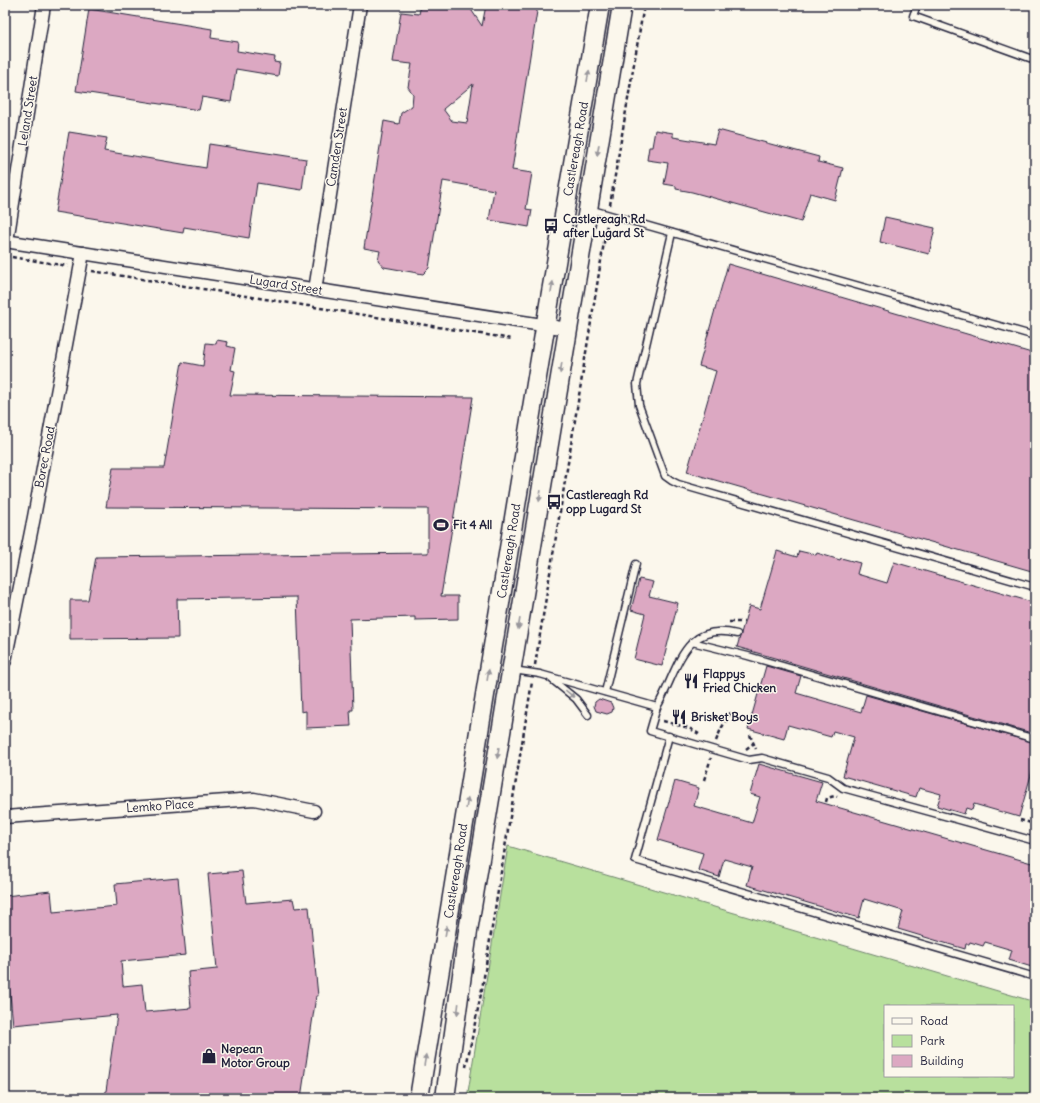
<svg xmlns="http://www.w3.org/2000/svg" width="1040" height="1103" font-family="Delius,sans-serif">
	<rect width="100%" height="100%" fill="#fbf7ec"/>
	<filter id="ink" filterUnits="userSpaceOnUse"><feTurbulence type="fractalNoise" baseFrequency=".025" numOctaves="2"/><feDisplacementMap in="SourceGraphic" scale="8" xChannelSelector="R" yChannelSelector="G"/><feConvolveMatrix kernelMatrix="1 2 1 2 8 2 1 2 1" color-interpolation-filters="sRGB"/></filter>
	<g filter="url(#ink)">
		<!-- green -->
		<path fill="#b8e09d" stroke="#6d816c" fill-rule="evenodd" d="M508 846 1035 1002V1098H467ZM885 1006H1013V1076H885Z"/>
		<!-- building -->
		<g fill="#dca8c2" stroke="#22223b" fill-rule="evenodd">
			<path d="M421 5H468L482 26 486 5H538L512 170 532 173 526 209 532 210 529 227 489 220 494 190 443 181 429 268 423 274 384 267 378 260 380 251 364 248 384 121 399 124 401 113 412 106 413 94 408 87 412 64 393 62 401 12 419 14ZM473 84 467 123 452 121 443 109Z"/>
			<path d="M89 9 212 29 211 38 238 42 237 51 275 57 274 62 280 63 278 76 236 69 231 102 202 97 199 110 76 91Z"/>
			<path d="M655 130 673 133V137L714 144 718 130 819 157 818 162 843 168 835 200 810 193 801 222 692 192 676 189V186L664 184 668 163 647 160 649 147H652Z"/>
			<path d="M69 132 107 138 104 151 206 168 209 144 306 159 302 190 257 183 249 238 184 227 183 233 55 212Z"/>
			<path d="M885 217 935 228 929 254 880 242Z"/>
			<path d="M728 264 1035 354V572L687 472 716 371 699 366Z"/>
			<path d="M217 340 228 342 227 346 235 348 231 370 235 371 230 395 473 397 441 596H458V619L415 620V617L350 619 353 710H350L351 726 306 728V711L301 712 297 597 177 599 178 638 70 639V600H88L96 557 428 553V509L106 507 113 468H164L182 362 203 366 206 343 216 344Z"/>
			<path d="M777 551 797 557 799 551 816 555 817 553 840 560 841 558 860 563 857 574 887 583 894 562 1035 603V734L737 647 749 606 760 609Z"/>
			<path d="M639 579 653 582 649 596 678 603 662 666 634 659 645 614 631 610Z"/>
			<path d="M766 666 801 676 796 693 861 712 866 695 1035 743V761L1019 817 974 804 972 810 966 808 964 814 937 806 941 794 919 788 916 797 843 776 854 737 833 731 831 737 788 725 784 739 748 729Z"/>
			<path d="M599 699 611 703 613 708 612 712 607 714 596 711 594 706 595 702Z"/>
			<path d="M759 764 822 782 816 801 1035 864V968L1009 960 1012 950 985 942 983 946 970 942 969 944H966L965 949 898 929 903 911 864 899 859 918 747 885 752 867 724 859 719 877 698 870 703 853 658 840 675 781 699 788 694 806 752 823 760 797 750 794Z"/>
			<path d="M242 871 246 903 293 899 295 908 309 907 318 996H316L301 1098H105L117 1015 13 1025 5 943V896L51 891 53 912 117 906 115 884 178 878 186 955 121 961 123 986 142 984 145 1012 191 1008 188 972 217 969 208 874Z"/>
		</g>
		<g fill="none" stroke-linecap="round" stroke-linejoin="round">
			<!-- service casing -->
			<g stroke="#22223b" stroke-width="9">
				<g id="service">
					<path d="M917 5 913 16 1035 60"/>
					<path d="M589 209 1035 336"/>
					<path d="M672 233 637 384 639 405 665 476 672 481 678 484 1035 587"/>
					<path d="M692 642 748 656 1035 739"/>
					<path d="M513 670 540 674 657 707C678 672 682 620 737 634"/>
					<path d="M550 678 576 699 588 715"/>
					<path d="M605 692 636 564"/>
					<path d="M657 707 650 731 749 760 762 758 828 777 843 788 1035 841"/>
					<path d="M669 736 635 860 1035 977"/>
				</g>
			</g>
			<!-- minor casing -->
			<g stroke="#22223b" stroke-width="15">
				<g id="minor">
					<path d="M5 241 568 329"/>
					<path d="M7 241 44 5"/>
					<path d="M315 290 360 5"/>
					<path d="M5 661 34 517 83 253"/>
					<path d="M5 817 254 799 314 811"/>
				</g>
			</g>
			<!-- primary casing -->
			<g stroke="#22223b" stroke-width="21">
				<g id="primary">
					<path d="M419 1098 550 298 600 5"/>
					<path d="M445 1098 468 931 622 5"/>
				</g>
			</g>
			<!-- path -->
			<g stroke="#22223b" stroke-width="2.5" stroke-dasharray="4 3" stroke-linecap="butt">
				<path d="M610 205 644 5"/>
				<path d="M5 256 68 266"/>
				<path d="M92 271 512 339"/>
				<path d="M729 622H744"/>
				<path d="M535 665 607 224"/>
				<path d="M663 721 689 728 699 734"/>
				<path d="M750 735 756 749"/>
				<path d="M716 741 721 729 732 710"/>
				<path d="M746 749 754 743"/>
				<path d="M704 780 711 758"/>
				<path d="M1030 799 1035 801"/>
				<path d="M826 802 827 798 835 796 837 797"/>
				<path d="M1020 820 1035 824"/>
				<path d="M466 1067 482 989 532 682"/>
			</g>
			<!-- service -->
			<use href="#service" stroke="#fbf7ec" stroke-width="6"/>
			<!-- minor -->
			<use href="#minor" stroke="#fbf7ec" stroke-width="12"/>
			<!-- primary -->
			<use href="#primary" stroke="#fbf7ec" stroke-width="18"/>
		</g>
		<!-- one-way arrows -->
		<defs><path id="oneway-solid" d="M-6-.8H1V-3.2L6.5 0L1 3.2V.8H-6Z"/></defs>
		<g fill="#99979c">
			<use href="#oneway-solid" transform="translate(588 76) rotate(-80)"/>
			<use href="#oneway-solid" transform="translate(598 150) rotate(100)"/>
			<use href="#oneway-solid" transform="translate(552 287) rotate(-80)"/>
			<use href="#oneway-solid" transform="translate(561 368) rotate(99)"/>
			<use href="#oneway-solid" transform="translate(540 496) rotate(99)"/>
			<use href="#oneway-solid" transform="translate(519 624) rotate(99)"/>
			<use href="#oneway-solid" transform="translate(488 675) rotate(-81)"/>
			<use href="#oneway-solid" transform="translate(570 694) rotate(39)"/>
			<use href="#oneway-solid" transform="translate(498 753) rotate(99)"/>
			<use href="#oneway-solid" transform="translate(467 803) rotate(-81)"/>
			<use href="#oneway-solid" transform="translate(446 931) rotate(-81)"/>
			<use href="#oneway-solid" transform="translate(458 1009) rotate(97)"/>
			<use href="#oneway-solid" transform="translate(425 1060) rotate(-81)"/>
		</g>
	</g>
	<!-- icons -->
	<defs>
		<g id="bus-bare" transform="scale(1.2)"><path d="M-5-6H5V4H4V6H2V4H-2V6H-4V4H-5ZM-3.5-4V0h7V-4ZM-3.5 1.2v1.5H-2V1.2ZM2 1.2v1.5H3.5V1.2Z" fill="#22223b" stroke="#fbf7ec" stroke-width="2.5" paint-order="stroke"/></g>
		<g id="stadium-bare" transform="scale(1.2)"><path d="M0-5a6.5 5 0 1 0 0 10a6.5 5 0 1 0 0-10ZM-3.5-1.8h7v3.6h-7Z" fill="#22223b" stroke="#fbf7ec" stroke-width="2.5" paint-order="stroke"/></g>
		<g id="restaurant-bare" transform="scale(1.2)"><path d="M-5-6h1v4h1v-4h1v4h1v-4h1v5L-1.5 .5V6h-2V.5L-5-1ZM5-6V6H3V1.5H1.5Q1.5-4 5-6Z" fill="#22223b" stroke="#fbf7ec" stroke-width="2.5" paint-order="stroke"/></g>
		<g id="shop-bare" transform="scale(1.2)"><path d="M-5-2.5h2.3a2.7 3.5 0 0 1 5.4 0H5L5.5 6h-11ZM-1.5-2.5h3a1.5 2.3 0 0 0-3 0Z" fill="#22223b" stroke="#fbf7ec" stroke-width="2.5" paint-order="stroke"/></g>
	</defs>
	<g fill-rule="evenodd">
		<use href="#bus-bare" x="551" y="226"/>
		<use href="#bus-bare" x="554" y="502"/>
		<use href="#stadium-bare" x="441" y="525"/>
		<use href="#restaurant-bare" x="691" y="681"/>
		<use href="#restaurant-bare" x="679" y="717"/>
		<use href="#shop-bare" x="209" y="1056"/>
	</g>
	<g text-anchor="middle" stroke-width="3" stroke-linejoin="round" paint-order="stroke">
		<!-- street labels -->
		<g font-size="12" fill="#22223b" stroke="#fbf7ec">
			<text transform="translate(28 111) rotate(-81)" y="4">Leland Street</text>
			<text transform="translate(337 147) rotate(-81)" y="4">Camden Street</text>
			<text transform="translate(576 149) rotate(-80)" y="4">Castlereagh Road</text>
			<text transform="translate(286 285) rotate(9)" y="4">Lugard Street</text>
			<text transform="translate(45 457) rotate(-79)" y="4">Borec Road</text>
			<text transform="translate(509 551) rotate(-81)" y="4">Castlereagh Road</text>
			<text transform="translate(160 806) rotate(-4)" y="4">Lemko Place</text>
			<text transform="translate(456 871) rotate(-81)" y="4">Castlereagh Road</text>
		</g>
		<!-- poi labels -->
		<g font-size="12" font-weight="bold" fill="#22223b" stroke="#fbf7ec" text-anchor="start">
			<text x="563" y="223">Castlereagh Rd<tspan x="563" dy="14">after Lugard St</tspan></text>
			<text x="566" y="499">Castlereagh Rd<tspan x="566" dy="14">opp Lugard St</tspan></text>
			<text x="453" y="529">Fit 4 All</text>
			<text x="703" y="678">Flappys<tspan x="703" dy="14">Fried Chicken</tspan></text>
			<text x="691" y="721">Brisket Boys</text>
			<text x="221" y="1053">Nepean<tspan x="221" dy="14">Motor Group</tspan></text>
		</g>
	</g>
	<!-- margin -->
	<rect width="1040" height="1103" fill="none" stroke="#fbf7ec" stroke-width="20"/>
	<rect x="10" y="10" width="1020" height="1083" fill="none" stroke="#22223b" stroke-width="1.5" filter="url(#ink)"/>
	<!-- legend -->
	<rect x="884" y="1005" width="130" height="72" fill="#fbf7ec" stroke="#a4a2a5"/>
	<rect x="892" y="1018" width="20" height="6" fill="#fbf7ec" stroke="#a4a2a5"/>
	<text x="920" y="1025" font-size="12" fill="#22223b">Road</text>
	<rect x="892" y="1035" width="20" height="12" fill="#b8e09d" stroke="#a4a2a5"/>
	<text x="920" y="1045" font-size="12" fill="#22223b">Park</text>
	<rect x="892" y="1055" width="20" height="12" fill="#dca8c2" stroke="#a4a2a5"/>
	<text x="920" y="1065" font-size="12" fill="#22223b">Building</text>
</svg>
